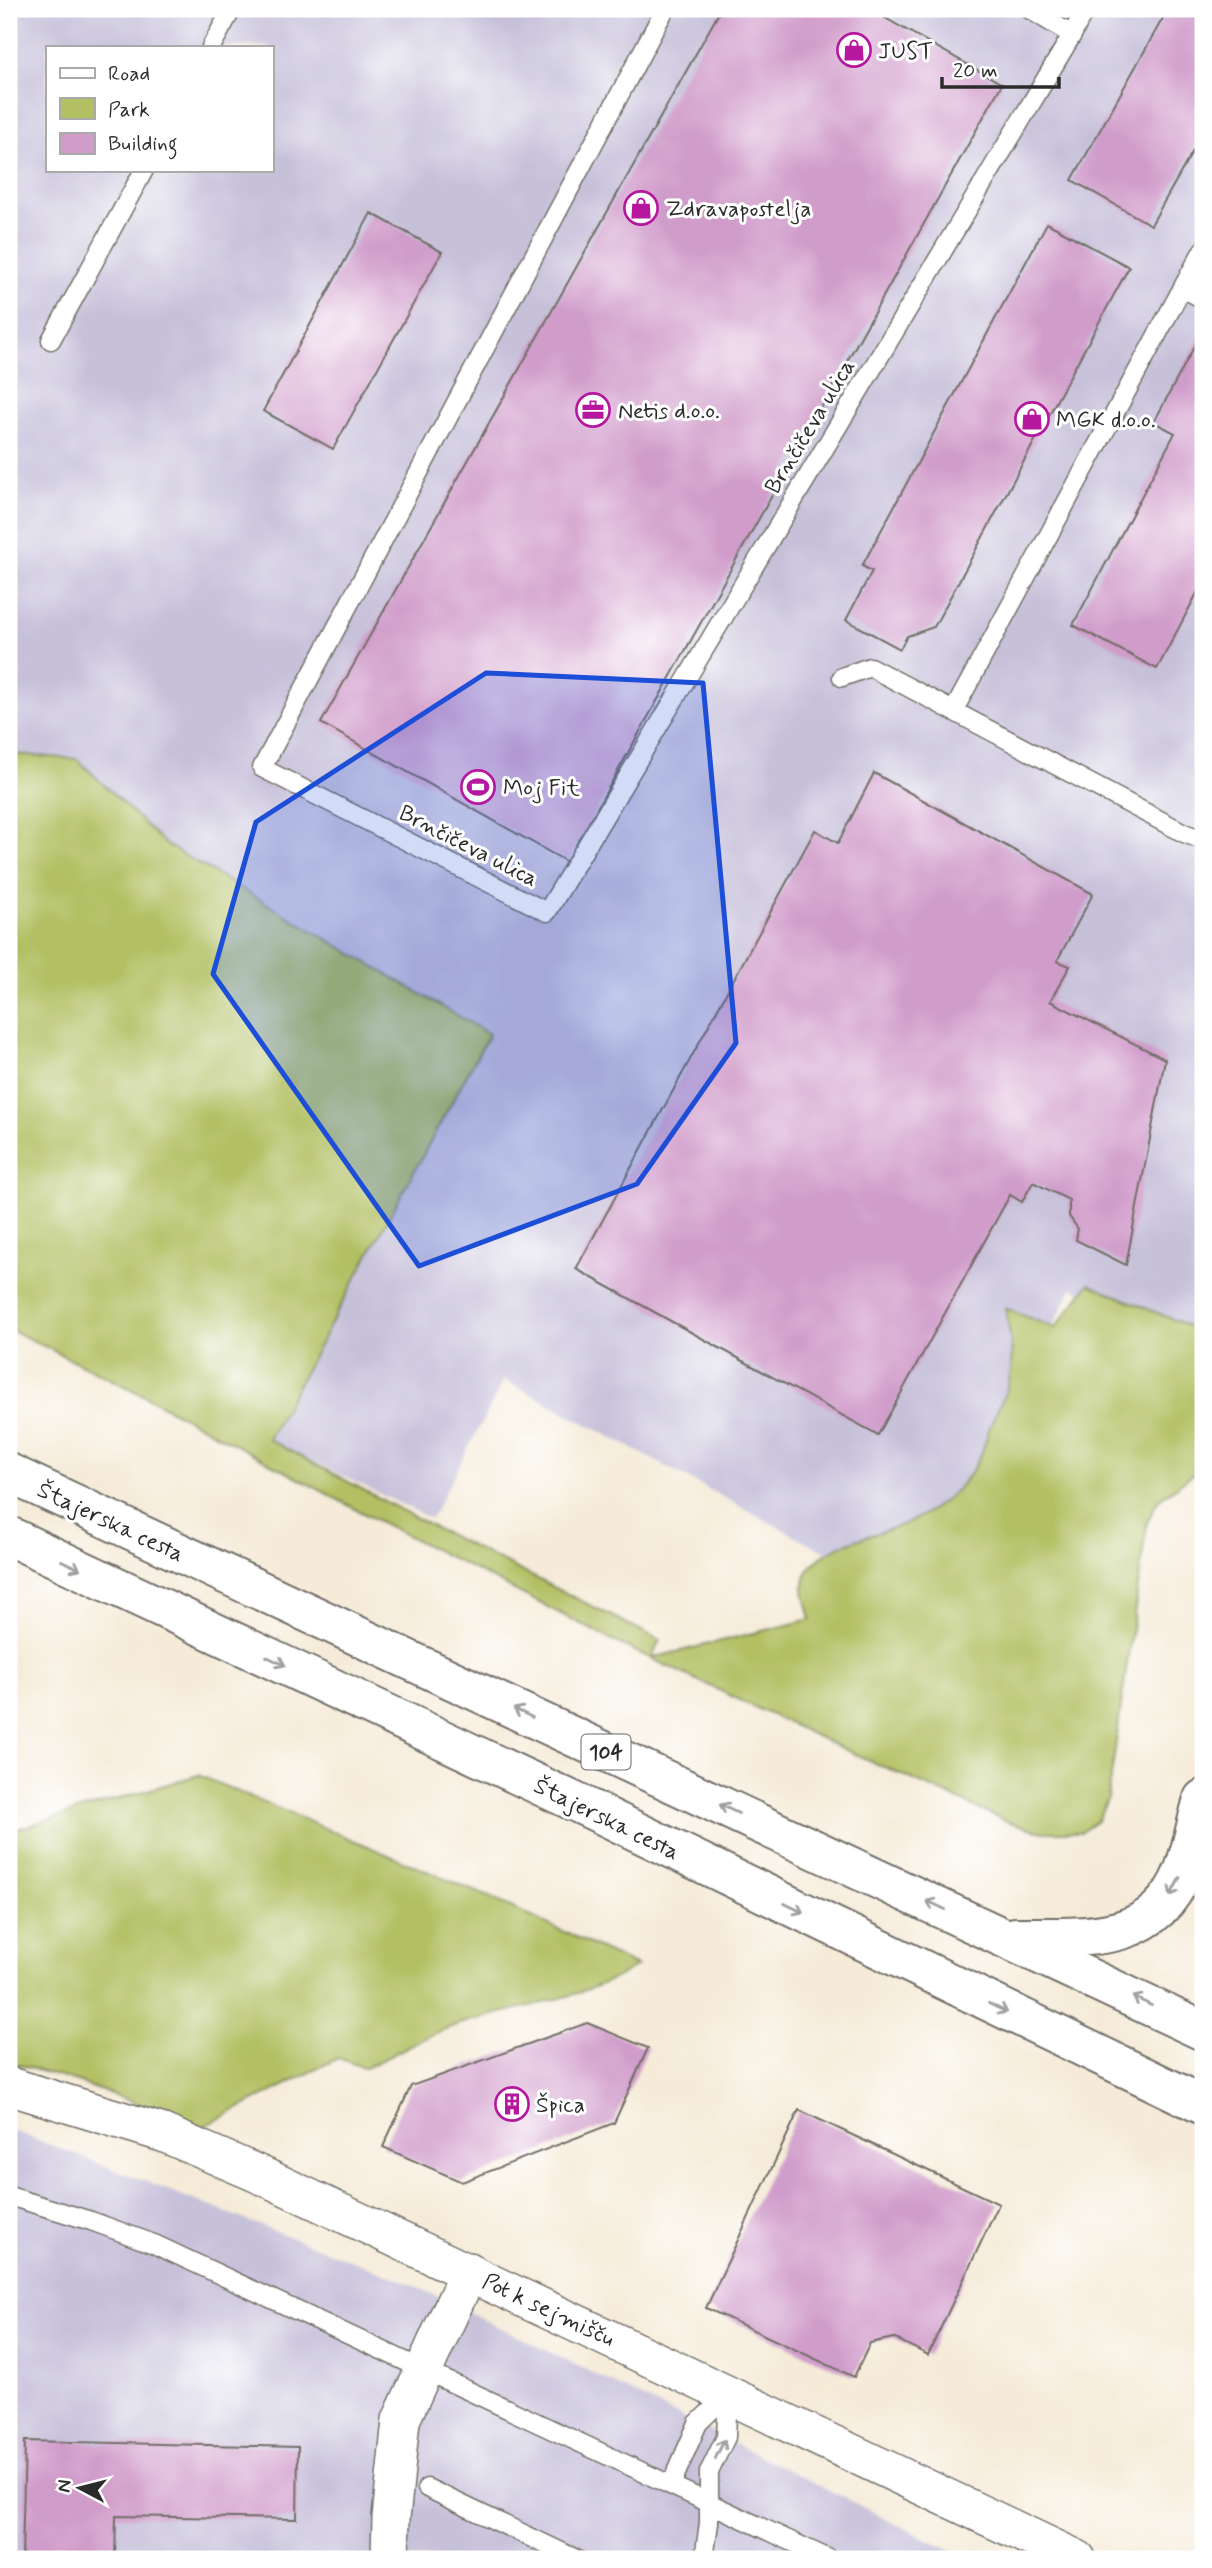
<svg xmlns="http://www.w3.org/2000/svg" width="1212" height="2568" font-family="Mynerve,sans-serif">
	<rect width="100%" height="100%" fill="#fff"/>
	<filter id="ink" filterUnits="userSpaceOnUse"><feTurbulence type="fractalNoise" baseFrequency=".0143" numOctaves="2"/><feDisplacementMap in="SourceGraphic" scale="14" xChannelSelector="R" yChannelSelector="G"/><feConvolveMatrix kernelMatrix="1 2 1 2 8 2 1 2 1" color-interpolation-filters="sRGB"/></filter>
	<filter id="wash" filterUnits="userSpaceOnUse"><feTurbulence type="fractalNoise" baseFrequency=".00686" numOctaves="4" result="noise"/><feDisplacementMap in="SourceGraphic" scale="28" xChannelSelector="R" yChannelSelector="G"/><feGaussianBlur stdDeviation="1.57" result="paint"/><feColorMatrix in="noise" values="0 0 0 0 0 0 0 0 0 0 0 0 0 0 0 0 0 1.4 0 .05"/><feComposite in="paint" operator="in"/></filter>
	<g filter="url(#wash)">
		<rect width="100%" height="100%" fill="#f5ebd8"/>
		<!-- industrial -->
		<g fill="#c6c0d9" fill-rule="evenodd">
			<path d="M9 9H1203V1348L1072 1288 917 1601 504 1380 431 1519 268 1439 489 1034 165 844 77 759 11 754 9 751ZM47 47H271V170H47Z"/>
			<path d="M9 2129 410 2283 968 2559H9Z"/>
		</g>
		<!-- green -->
		<g fill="#b2c063" stroke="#6e7647" stroke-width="2">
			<path d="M9 751 11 754 77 759 165 844 489 1034 268 1439 431 1526 660 1640 652 1658 811 1619C807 1601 798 1585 810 1568 827 1545 871 1536 896 1527 933 1514 966 1489 982 1452 985 1444 987 1435 990 1427 995 1413 1003 1401 1007 1387 1016 1363 1010 1333 1005 1308L1055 1328 1089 1284 1186 1325 1203 1336V1461L1201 1468 1158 1500 1147 1523 1108 1798 1097 1821 1081 1832H1043L1009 1822 848 1751 618 1643 361 1512 141 1394 9 1329Z"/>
			<path d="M198 1775 489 1897 637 1966C585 1999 521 2006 463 2023 433 2031 394 2055 365 2068L338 2058 203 2127 77 2082 9 2062V1857L13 1830Z"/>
		</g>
		<g id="blocks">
			<!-- building -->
			<g fill="#d09cca">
				<path d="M721 9H869L1002 84 567 862 321 723Z"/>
				<path d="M1168 9H1203V133L1151 225 1072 180Z"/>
				<path d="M371 213 442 252 333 449 263 411Z"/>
				<path d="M1047 223 1129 267 934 627 907 636 900 649 846 620 872 571 862 566Z"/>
				<path d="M1203 330V582L1157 669 1073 625 1175 433 1154 422Z"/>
				<path d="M874 773 1093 894 1057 961 1070 966 1050 1001 1165 1059 1126 1265 1076 1240 1078 1229 1069 1216V1200L1033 1182 1022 1202 1010 1195 878 1435 576 1269 815 830 838 843Z"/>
				<path d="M587 2023 648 2048 614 2123 462 2182 383 2147 411 2086Z"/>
				<path d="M799 2110 999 2204 928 2355 894 2338 870 2343 854 2377 706 2308Z"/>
				<path d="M25 2441 298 2447 297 2519 116 2516 115 2559H22Z"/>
			</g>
		</g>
	</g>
	<g filter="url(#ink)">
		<use href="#blocks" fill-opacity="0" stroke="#726e68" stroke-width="2"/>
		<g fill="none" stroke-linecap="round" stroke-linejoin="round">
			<!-- lane casing -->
			<g stroke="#726e68" stroke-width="21">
				<g id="lane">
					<path d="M665 9 262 768 547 912 1072 35 1085 9"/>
					<path d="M1029 9 1072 35"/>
					<path d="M211 47 232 9"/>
					<path d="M1183 288 1203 299"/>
					<path d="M51 340 144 170"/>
					<path d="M842 677 870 667 1184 833 1203 840"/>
					<path d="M954 710 1203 250"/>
					<path d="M9 2196 91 2221 154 2244 829 2559"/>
					<path d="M671 2485 698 2423 728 2394"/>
					<path d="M427 2488 576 2559"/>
					<path d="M704 2559 709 2523V2472L726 2437 728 2394"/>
				</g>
			</g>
			<!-- street casing -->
			<g stroke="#726e68" stroke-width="40">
				<g id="street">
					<path d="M9 2086 163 2133 263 2176 1077 2559"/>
					<path d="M390 2559 391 2518 401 2420 469 2271"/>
				</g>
			</g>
			<!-- primary casing -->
			<g stroke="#726e68" stroke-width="42">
				<g id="primary">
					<path d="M9 1473 1203 2031"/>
					<path d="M9 1536 588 1808 1203 2105"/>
					<path d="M1015 1937C1081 1936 1153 1947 1183 1872 1192 1849 1196 1823 1203 1799"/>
				</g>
			</g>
			<!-- lane -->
			<use href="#lane" stroke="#fff" stroke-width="18"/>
			<!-- street -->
			<use href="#street" stroke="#fff" stroke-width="37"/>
			<!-- primary -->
			<use href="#primary" stroke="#fff" stroke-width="38"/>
		</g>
		<!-- one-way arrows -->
		<defs><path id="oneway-shaft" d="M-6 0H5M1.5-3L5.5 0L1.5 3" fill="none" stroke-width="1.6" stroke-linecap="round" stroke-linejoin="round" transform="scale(1.75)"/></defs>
		<g stroke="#a0a0a0">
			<use href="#oneway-shaft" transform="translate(71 1565) rotate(25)"/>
			<use href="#oneway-shaft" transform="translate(276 1661) rotate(25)"/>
			<use href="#oneway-shaft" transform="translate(523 1713) rotate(-155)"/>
			<use href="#oneway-shaft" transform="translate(729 1809) rotate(-155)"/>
			<use href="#oneway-shaft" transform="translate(1175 1887) rotate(118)"/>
			<use href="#oneway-shaft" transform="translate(936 1905) rotate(-155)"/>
			<use href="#oneway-shaft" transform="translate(794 1908) rotate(26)"/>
			<use href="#oneway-shaft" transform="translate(1142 2001) rotate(-154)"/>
			<use href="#oneway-shaft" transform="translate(998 2008) rotate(26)"/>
			<use href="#oneway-shaft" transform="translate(720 2449) rotate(-64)"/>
		</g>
	</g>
	<!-- marked area -->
	<path fill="#1d4ed8" fill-opacity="0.2" stroke="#1d4ed8" stroke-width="5" stroke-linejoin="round" d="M486 673 703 683 736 1043 637 1184 419 1266 213 974 256 822Z"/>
	<!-- icons -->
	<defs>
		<g id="shop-ring" transform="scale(1.75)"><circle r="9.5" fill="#fff" stroke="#b5179e" stroke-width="1.5"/><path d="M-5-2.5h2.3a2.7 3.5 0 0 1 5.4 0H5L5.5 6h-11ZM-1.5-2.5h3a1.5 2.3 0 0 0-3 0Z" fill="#b5179e"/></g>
		<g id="office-ring" transform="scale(1.75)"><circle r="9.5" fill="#fff" stroke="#b5179e" stroke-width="1.5"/><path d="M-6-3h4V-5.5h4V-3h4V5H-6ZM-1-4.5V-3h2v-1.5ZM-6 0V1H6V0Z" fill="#b5179e"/></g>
		<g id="stadium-ring" transform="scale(1.75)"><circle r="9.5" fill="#fff" stroke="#b5179e" stroke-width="1.5"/><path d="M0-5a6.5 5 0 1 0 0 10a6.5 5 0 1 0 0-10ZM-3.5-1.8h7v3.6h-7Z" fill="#b5179e"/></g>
		<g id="building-ring" transform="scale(1.75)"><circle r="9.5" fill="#fff" stroke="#b5179e" stroke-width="1.5"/><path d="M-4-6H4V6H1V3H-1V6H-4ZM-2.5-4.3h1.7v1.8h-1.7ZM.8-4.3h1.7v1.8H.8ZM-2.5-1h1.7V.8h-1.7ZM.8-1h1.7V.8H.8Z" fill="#b5179e"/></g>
	</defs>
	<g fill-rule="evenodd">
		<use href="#shop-ring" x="854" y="50"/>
		<use href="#shop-ring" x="641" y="208"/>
		<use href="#office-ring" x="593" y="410"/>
		<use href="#shop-ring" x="1032" y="419"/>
		<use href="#stadium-ring" x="478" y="787"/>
		<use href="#building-ring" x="512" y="2104"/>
	</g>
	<g text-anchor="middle" stroke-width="6" stroke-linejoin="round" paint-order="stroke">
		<!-- shield labels -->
		<rect fill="#fff" stroke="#6b6b6b" stroke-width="2" x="581.5" y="1734.5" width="49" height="35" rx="5"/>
		<g font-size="21" font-weight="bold" fill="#2b2b2b">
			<text x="606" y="1759">104</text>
		</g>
		<!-- poi labels -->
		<g font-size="23" fill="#2b2b2b" stroke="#fff" text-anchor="start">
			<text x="878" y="58">JUST</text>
			<text x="666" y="216">Zdravapostelja</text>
			<text x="618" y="418">Netis d.o.o.</text>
			<text x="1056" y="427">MGK d.o.o.</text>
			<text x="503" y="795">Moj Fit</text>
			<text x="536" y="2112">Špica</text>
		</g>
		<!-- street labels -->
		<g font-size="23" fill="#2b2b2b" stroke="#fff">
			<text transform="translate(809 426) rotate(-59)" y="8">Brnčičeva ulica</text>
			<text transform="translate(469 845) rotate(27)" y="8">Brnčičeva ulica</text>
			<text transform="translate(111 1521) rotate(25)" y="8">Štajerska cesta</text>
			<text transform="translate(607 1818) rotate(26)" y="8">Štajerska cesta</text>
			<text transform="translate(549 2309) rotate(25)" y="8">Pot k sejmišču</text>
		</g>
	</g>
	<!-- margin -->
	<rect width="1212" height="2568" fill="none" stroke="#fff" stroke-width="35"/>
	<!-- legend -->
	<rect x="46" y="46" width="228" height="126" fill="#ffffff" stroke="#aaaaaa" stroke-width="2"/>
	<rect x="60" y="68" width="35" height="10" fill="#ffffff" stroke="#aaaaaa" stroke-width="2"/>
	<text x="108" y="80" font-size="21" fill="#2b2b2b">Road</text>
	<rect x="60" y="98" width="35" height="21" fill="#b2c063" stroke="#aaaaaa" stroke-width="2"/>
	<text x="108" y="116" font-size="21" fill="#2b2b2b">Park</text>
	<rect x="60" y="133" width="35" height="21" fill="#d09cca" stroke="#aaaaaa" stroke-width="2"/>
	<text x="108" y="150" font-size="21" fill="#2b2b2b">Building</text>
	<!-- north arrow -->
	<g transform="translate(80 2488) rotate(277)" stroke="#ffffff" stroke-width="5" paint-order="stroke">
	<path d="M0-5L12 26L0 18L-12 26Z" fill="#2b2b2b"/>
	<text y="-10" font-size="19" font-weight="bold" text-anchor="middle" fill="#2b2b2b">N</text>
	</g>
	<!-- scale -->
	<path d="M942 77v10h117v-10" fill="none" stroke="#2b2b2b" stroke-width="3.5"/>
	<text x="953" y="77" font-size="21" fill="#2b2b2b" stroke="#ffffff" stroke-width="5" paint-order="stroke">20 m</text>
</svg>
